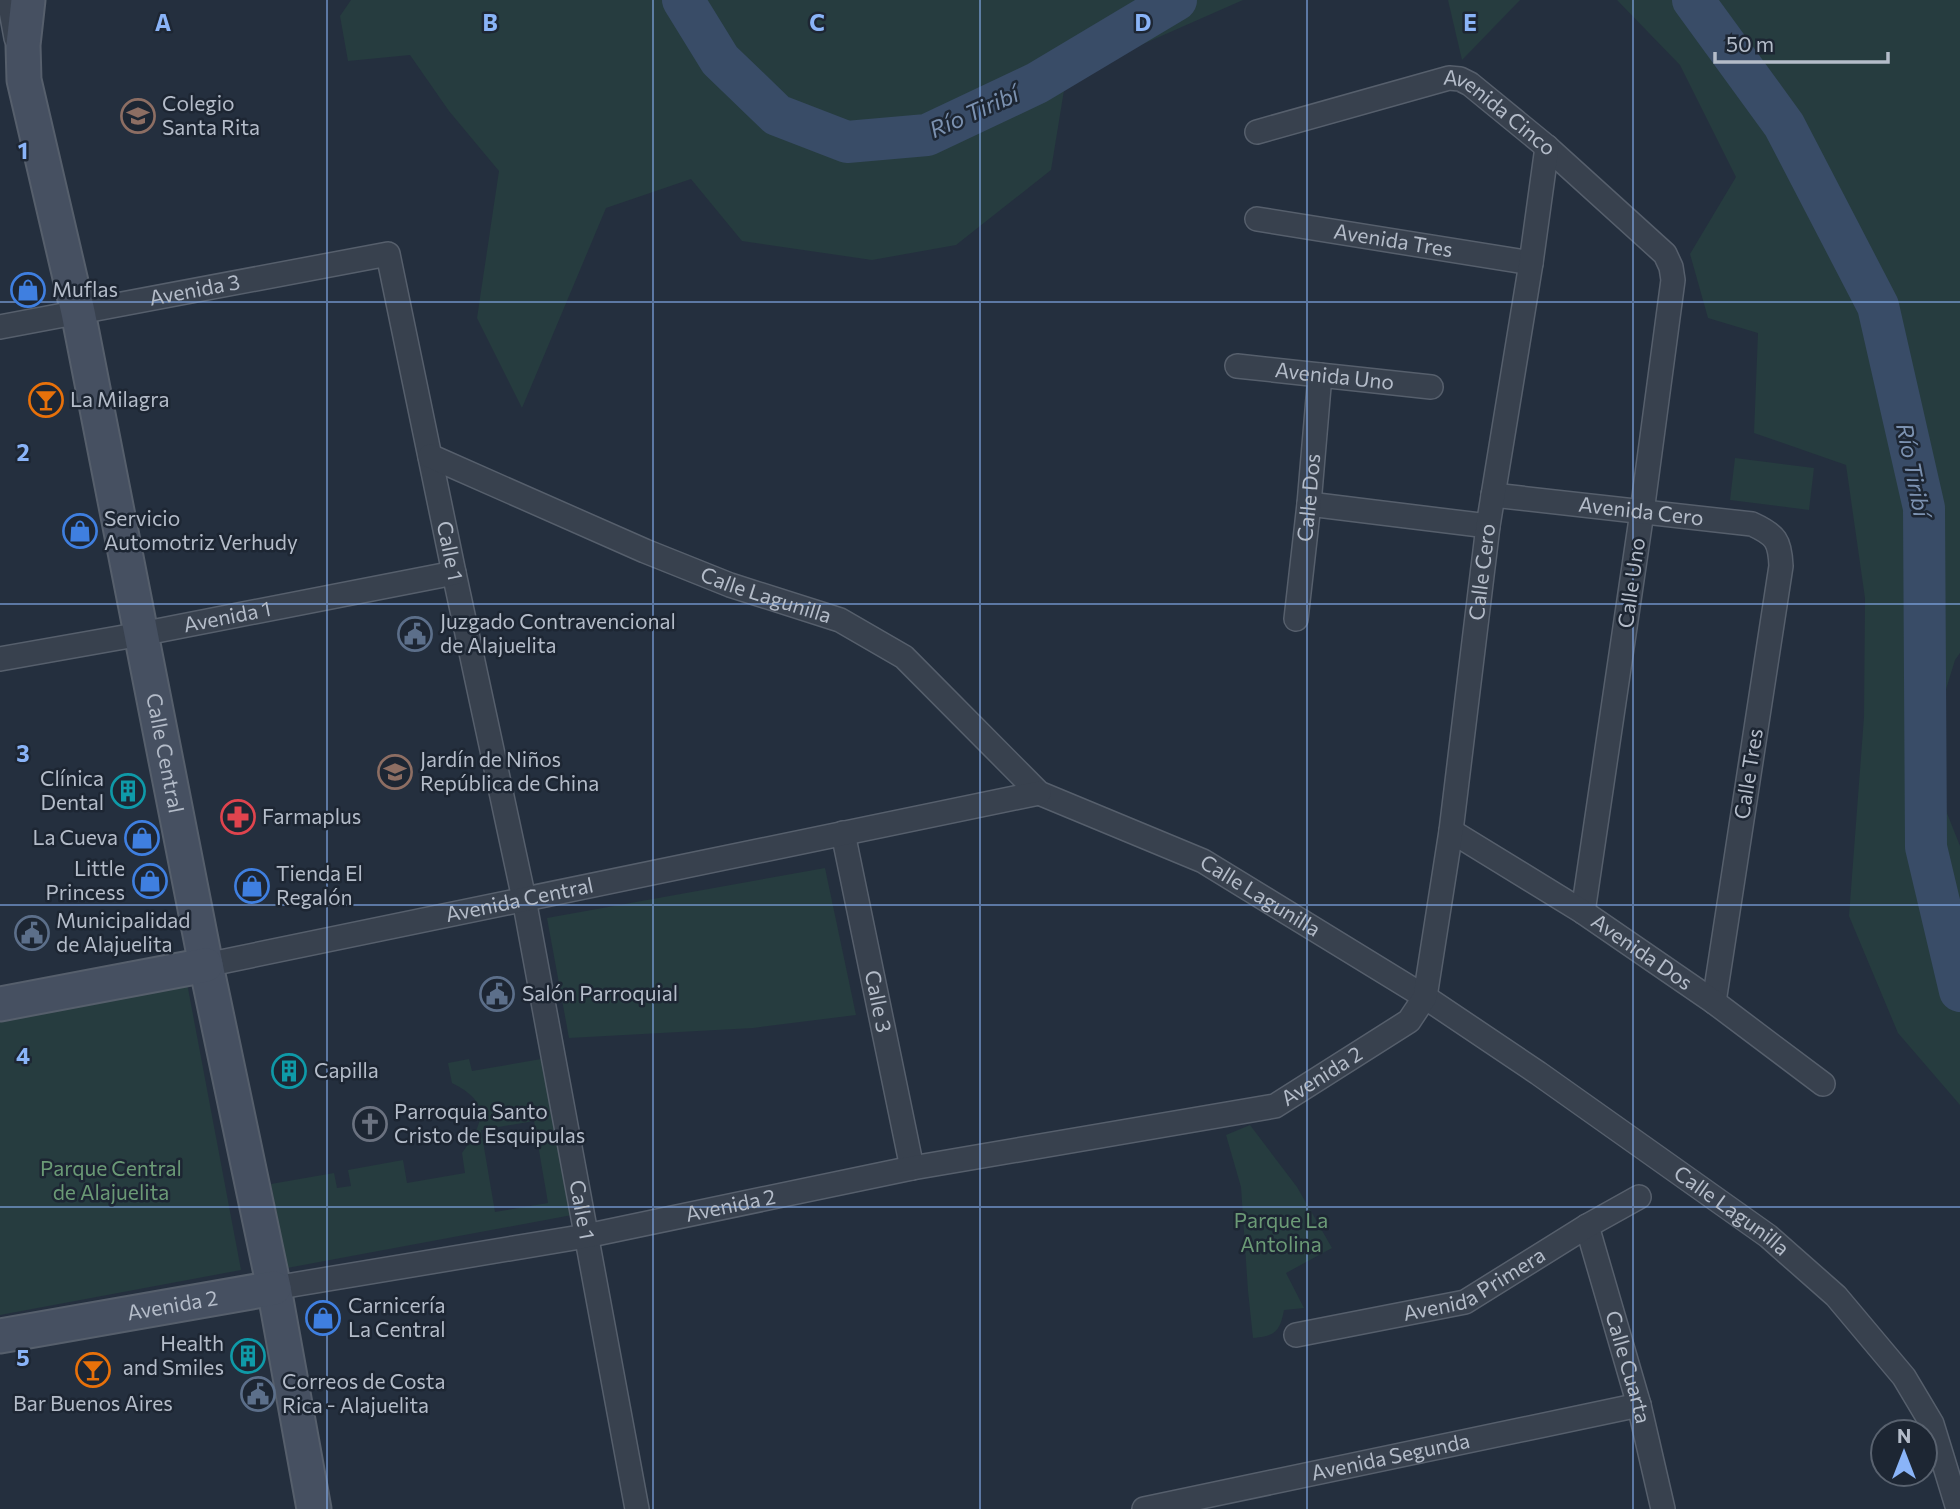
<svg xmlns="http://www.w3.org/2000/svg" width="1960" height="1509" font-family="Commissioner,sans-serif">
	<rect width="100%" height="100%" fill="#242f3e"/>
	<!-- green -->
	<g fill="#263c3f" fill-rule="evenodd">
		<path d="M351 0H1243L1066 78 1051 170 956 245 872 260 742 241 691 179 606 208 522 408 477 318 499 171 449 111 410 55 348 61 340 16Z"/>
		<path d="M1448 0H1520L1462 60Z"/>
		<path d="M1617 0H1960V653L1955 660 1939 712V793L1960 846V1105L1898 1033 1849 916 1864 717 1865 598 1846 465 1754 433 1758 333 1708 318 1690 254 1736 177 1680 65Z"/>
		<path d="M1735 458 1814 468 1809 510 1730 500Z"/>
		<path d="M825 868 856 1015 753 1028 569 1038 547 918Z"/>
		<path d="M187 983 241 1270 0 1315V1018Z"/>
		<path d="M469 1059 472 1071 541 1059 572 1215 287 1268 271 1184 334 1173 337 1188 351 1186 348 1170 403 1160 407 1183 465 1173 462 1153C484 1122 492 1103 452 1083L448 1063ZM534 1121 548 1203 495 1212 481 1130Z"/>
		<path d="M1250 1125 1297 1187 1332 1248 1286 1273 1304 1308 1284 1310C1280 1331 1276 1336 1253 1338L1248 1291 1241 1187 1226 1135Z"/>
	</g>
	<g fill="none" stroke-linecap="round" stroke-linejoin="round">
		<!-- river -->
		<g stroke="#394c67" stroke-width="42">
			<path d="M683 0 720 60 777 115 847 142 927 135 1037 83 1176 0"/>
			<path d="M1693 0 1784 125 1878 306 1924 508 1926 847 1960 991"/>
		</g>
		<!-- street casing -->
		<g stroke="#565f6c" stroke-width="26">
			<g id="street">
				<path d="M9 0 16 38"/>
				<path id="s1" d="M1257 132 1449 78 1460 79 1470 84 1547 147 1665 254 1671 267 1673 280 1642 512 1583 912"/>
				<path id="s2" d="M1257 219 1531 263"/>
				<path id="s3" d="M0 327 388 254 454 573 524 899 637 1509"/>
				<path id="s4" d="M1237 366 1431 387"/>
				<path id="s5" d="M430 456 645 551 730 585 840 620 904 657 1039 793 1203 861 1425 997 1538 1073 1768 1236 1836 1296 1904 1377 1932 1424 1958 1509"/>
				<path id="s6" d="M1493 495 1752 524C1776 535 1780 541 1781 566L1714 1002"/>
				<path d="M1309 504 1488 526"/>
				<path id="s7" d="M1296 619 1309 504 1320 375"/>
				<path id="s8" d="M0 659 141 634 454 573"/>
				<path id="s9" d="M1451 831 1583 912 1714 1002 1823 1084"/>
				<path id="s10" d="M843 833 912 1168"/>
				<path id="s11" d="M206 965 1039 793"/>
				<path id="s12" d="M1587 1226 1639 1405 1663 1509"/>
				<path id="s13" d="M274 1288 586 1236 912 1168 1275 1106 1409 1021 1425 997 1451 831 1488 526 1531 263 1547 147"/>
				<path id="s14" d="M1296 1335 1465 1302 1587 1226 1639 1197"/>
				<path id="s15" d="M1144 1509 1639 1405"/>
			</g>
		</g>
		<!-- secondary casing -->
		<g stroke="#565f6c" stroke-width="37">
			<g id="secondary">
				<path id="s16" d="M28 0 23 45 24 80 78 312 206 965 274 1288 314 1509"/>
				<path d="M0 1004 206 965"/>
				<path id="s17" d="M0 1336 274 1288"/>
			</g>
		</g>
		<!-- street -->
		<use href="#street" stroke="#38414e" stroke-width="23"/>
		<!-- secondary -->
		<use href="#secondary" stroke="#465061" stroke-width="33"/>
	</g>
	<!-- grid -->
	<path fill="none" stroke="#8ab4f8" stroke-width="2" stroke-opacity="0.55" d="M327 0V1509M653 0V1509M980 0V1509M1307 0V1509M1633 0V1509M0 302H1960M0 604H1960M0 905H1960M0 1207H1960"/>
	<!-- icons -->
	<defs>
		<g id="school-ring" transform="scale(1.75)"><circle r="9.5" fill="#1d2633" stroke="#8d6e63" stroke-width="1.5"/><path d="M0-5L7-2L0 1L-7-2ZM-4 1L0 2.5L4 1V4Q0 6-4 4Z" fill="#8d6e63"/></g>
		<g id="shop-ring" transform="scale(1.75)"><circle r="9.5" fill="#1d2633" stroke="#3f7fe0" stroke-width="1.5"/><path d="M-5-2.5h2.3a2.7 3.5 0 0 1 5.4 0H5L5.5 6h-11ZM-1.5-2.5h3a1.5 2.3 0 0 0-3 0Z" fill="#3f7fe0"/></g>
		<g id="bar-ring" transform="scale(1.75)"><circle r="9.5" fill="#1d2633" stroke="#e8710a" stroke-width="1.5"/><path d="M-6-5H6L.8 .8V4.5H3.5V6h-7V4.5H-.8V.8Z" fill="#e8710a"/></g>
		<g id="civic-ring" transform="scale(1.75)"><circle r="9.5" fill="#1d2633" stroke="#5c6f8a" stroke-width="1.5"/><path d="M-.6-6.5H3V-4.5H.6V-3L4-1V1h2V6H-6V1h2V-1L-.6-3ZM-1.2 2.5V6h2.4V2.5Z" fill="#5c6f8a"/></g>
		<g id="building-ring" transform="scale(1.75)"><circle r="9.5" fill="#1d2633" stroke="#0f9aa8" stroke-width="1.5"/><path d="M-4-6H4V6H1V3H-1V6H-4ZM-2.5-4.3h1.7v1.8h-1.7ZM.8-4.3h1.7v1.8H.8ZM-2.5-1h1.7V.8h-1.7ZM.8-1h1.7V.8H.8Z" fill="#0f9aa8"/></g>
		<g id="pharmacy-ring" transform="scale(1.75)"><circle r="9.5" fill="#1d2633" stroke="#e0444e" stroke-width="1.5"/><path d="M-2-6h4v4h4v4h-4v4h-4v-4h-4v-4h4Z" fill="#e0444e"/></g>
		<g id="church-ring" transform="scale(1.75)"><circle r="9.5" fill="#1d2633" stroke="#6b7280" stroke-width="1.5"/><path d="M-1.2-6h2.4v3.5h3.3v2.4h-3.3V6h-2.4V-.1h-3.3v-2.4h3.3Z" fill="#6b7280"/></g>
	</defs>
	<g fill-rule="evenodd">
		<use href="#school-ring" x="138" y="116"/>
		<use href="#shop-ring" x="28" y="290"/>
		<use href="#bar-ring" x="46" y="400"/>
		<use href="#shop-ring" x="80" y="531"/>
		<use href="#civic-ring" x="415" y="634"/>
		<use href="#school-ring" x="395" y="772"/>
		<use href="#building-ring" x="128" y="791"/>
		<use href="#pharmacy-ring" x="238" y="817"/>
		<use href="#shop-ring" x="142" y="838"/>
		<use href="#shop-ring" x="150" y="881"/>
		<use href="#shop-ring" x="252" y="886"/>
		<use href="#civic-ring" x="32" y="933"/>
		<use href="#civic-ring" x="497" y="994"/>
		<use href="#building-ring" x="289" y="1071"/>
		<use href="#church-ring" x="370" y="1124"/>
		<use href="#shop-ring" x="323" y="1318"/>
		<use href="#building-ring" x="248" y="1356"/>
		<use href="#bar-ring" x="93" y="1370"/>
		<use href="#civic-ring" x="258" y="1394"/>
	</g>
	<g text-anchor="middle" stroke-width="5" stroke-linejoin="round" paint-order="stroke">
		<!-- poi labels -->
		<g font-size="21" fill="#b4bcc9" stroke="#1d2633" text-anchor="start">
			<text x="162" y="111">Colegio<tspan x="162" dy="24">Santa Rita</tspan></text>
			<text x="52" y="297">Muflas</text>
			<text x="70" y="407">La Milagra</text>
			<text x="104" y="526">Servicio<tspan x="104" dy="24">Automotriz Verhudy</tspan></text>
			<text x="440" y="629">Juzgado Contravencional<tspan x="440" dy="24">de Alajuelita</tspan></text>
			<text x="420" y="767">Jardín de Niños<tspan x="420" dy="24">República de China</tspan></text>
			<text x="104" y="786" text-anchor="end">Clínica<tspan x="104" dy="24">Dental</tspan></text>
			<text x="262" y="824">Farmaplus</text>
			<text x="118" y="845" text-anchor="end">La Cueva</text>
			<text x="125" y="876" text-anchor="end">Little<tspan x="125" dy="24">Princess</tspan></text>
			<text x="276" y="881">Tienda El<tspan x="276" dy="24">Regalón</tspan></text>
			<text x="56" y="928">Municipalidad<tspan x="56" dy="24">de Alajuelita</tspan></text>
			<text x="522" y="1001">Salón Parroquial</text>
			<text x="314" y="1078">Capilla</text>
			<text x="394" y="1119">Parroquia Santo<tspan x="394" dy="24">Cristo de Esquipulas</tspan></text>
			<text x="348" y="1313">Carnicería<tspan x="348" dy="24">La Central</tspan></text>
			<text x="224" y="1351" text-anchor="end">Health<tspan x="224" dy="24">and Smiles</tspan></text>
			<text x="282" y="1389">Correos de Costa<tspan x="282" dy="24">Rica - Alajuelita</tspan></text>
			<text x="93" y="1411" text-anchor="middle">Bar Buenos Aires</text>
		</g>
		<!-- street labels -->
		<g font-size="21" fill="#b4bcc9" stroke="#1d2633">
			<text dy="7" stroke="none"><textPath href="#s1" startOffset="261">Avenida Cinco</textPath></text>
			<text dy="7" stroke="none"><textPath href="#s2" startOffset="138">Avenida Tres</textPath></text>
			<text dy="7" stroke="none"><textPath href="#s3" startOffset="198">Avenida 3</textPath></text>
			<text dy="7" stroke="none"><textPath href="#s4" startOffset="98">Avenida Uno</textPath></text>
			<text dy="7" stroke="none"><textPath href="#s7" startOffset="122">Calle Dos</textPath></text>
			<text dy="7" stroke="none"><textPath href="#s6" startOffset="149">Avenida Cero</textPath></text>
			<text dy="7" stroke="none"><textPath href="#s3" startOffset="698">Calle 1</textPath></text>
			<text dy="7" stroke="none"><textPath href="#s13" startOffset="1634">Calle Cero</textPath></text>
			<text transform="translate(1632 583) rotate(-82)" y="7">Calle Uno</text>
			<text dy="7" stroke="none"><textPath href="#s5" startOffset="364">Calle Lagunilla</textPath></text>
			<text dy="7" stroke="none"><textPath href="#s8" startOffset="231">Avenida 1</textPath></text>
			<text dy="7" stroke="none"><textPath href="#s16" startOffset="768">Calle Central</textPath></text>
			<text transform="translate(1749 774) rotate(-81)" y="7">Calle Tres</text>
			<text dy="7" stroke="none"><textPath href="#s5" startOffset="952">Calle Lagunilla</textPath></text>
			<text dy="7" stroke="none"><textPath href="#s11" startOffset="320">Avenida Central</textPath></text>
			<text dy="7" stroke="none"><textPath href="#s9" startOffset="226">Avenida Dos</textPath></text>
			<text dy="7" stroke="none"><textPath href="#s10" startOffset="172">Calle 3</textPath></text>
			<text dy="7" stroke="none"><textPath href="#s13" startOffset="1073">Avenida 2</textPath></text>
			<text dy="7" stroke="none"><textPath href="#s13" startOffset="464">Avenida 2</textPath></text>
			<text dy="7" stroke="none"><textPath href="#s3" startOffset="1370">Calle 1</textPath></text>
			<text dy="7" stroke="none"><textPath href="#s5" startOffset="1519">Calle Lagunilla</textPath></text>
			<text dy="7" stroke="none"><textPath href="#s14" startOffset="187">Avenida Primera</textPath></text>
			<text dy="7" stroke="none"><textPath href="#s17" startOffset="175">Avenida 2</textPath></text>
			<text dy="7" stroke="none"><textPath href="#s12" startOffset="147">Calle Cuarta</textPath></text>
			<text dy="7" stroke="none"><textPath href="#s15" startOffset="252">Avenida Segunda</textPath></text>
		</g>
		<!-- park labels -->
		<g font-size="21" fill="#6b9a76" stroke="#1d2633">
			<text x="111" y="1176">Parque Central<tspan x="111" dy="24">de Alajuelita</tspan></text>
			<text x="1281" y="1228">Parque La<tspan x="1281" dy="24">Antolina</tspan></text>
		</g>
		<!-- water labels -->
		<g font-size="23" font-style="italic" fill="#7c92b1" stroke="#1d2633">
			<text transform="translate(974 112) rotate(-24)" y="8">Río Tiribí</text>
			<text transform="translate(1913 470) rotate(79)" y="8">Río Tiribí</text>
		</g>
	</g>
	<g font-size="23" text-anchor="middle" font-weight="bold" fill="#8ab4f8" stroke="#1d2633" stroke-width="5" stroke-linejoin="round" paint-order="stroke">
		<text x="163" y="31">A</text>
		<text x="490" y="31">B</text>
		<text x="817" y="31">C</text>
		<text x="1143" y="31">D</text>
		<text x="1470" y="31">E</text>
		<text x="23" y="159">1</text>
		<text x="23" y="461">2</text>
		<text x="23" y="762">3</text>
		<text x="23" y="1064">4</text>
		<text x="23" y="1366">5</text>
	</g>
	<!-- north arrow -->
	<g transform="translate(1904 1453)"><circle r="33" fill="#1d2633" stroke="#59626f" stroke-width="2"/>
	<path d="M0-5L12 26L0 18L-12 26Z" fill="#8ab4f8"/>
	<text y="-10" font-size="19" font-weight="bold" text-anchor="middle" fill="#b4bcc9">N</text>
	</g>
	<!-- scale -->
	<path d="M1715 52v10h173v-10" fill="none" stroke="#b4bcc9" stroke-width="3.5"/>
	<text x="1726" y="52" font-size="21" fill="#b4bcc9" stroke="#1d2633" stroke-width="5" paint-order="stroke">50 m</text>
</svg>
